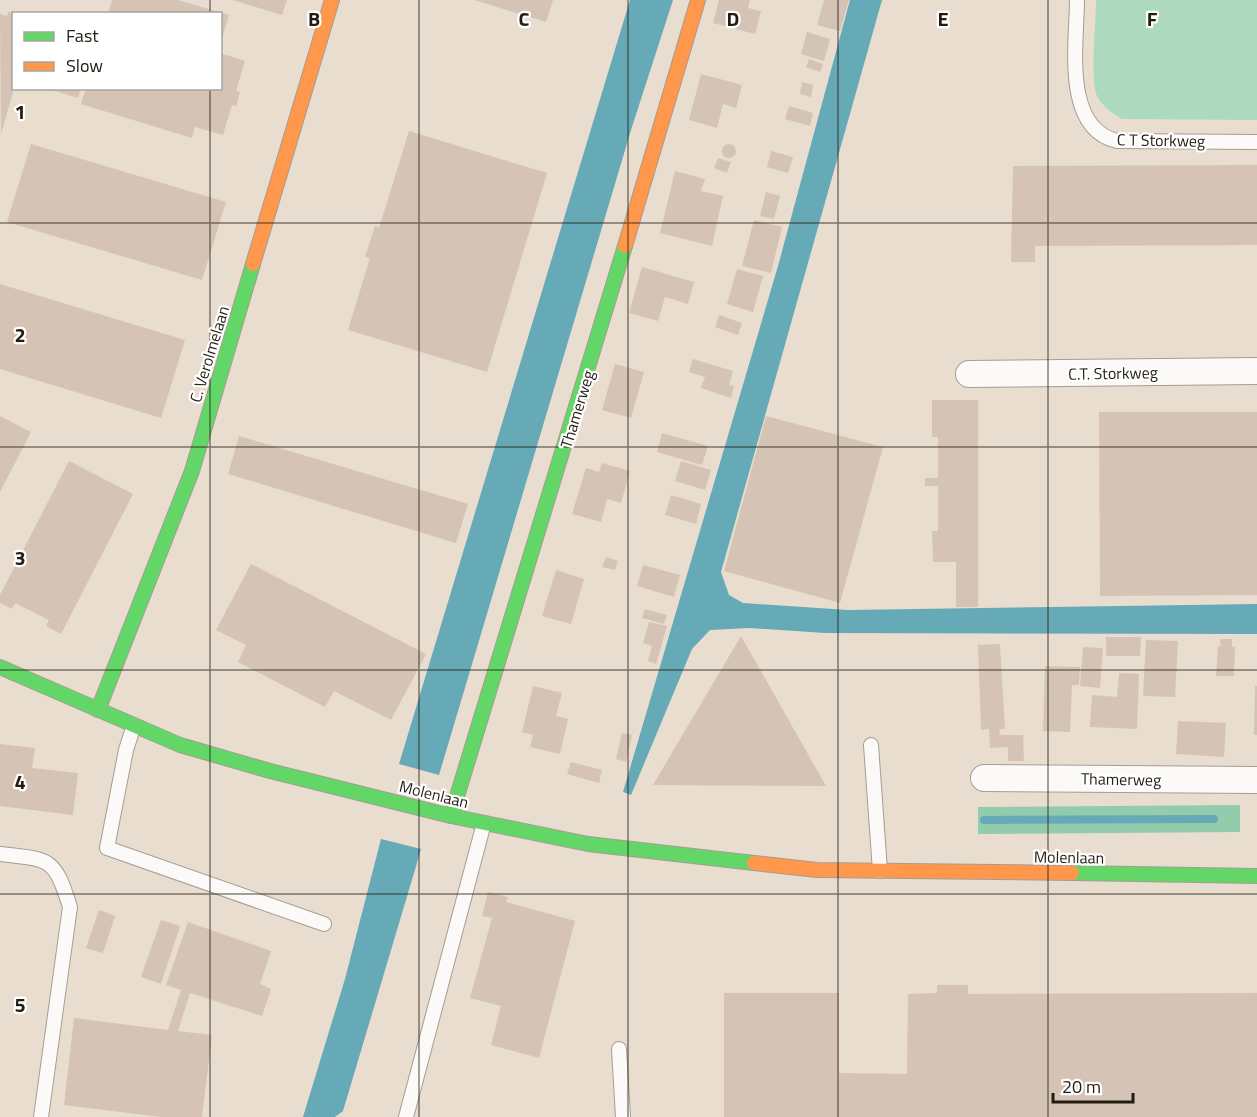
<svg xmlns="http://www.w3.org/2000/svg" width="1257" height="1117" font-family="'Titillium Web',sans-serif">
	<rect width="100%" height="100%" fill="#e8ddce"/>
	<!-- green -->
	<path fill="#addabe" d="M1096 0H1257V120L1122 119C1113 114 1102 106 1097 96 1090 78 1096 22 1096 0Z"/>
	<!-- forest -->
	<path fill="#93cbad" d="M1240 805V832L978 834V807Z"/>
	<!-- water -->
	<g fill="#66a9b7">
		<path d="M630 0H673L631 130 439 775 399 764Z"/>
		<path d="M850 0H882L721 572 729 595 743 603 848 610 1257 604V634L825 633 749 628 710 630 692 649 631 795 623 792 778 266Z"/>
		<path d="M381 839 421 849 414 873 343 1111 335 1117H303L345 979Z"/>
	</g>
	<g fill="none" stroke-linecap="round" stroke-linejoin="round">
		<!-- stream -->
		<path stroke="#66a9b7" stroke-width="8" d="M984 820 1214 819"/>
	</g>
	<!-- building -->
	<g fill="#d5c4b5">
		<path d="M112 0H178L229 15 221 42 220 14H108Z"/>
		<path d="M233 0H287L282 15Z"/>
		<path d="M474 0H553L546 22Z"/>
		<path d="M719 0H750L748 8 761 11 755 34 713 23Z"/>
		<path d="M824 0H849L840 31 817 25Z"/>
		<path d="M8 12 14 13V89L1 134 0 14 7 16Z"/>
		<path d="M807 32 830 39 824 61 801 54Z"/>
		<path d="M220 53 245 61 236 91 240 92 236 106 232 105 223 135 195 127 192 138 81 104 86 88H220Z"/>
		<path d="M809 59 823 64 820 72 806 67Z"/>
		<path d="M701 74 742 85 736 108 723 104 717 128 689 120Z"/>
		<path d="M802 82 813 85 811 97 800 94Z"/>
		<path d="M45 88H81L78 98Z"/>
		<path d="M789 106 813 113 810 126 785 119Z"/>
		<path d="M409 131 547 173 487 372 348 330 370 258 365 257 375 226 379 228Z"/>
		<path d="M31 144 226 202 202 280 7 222Z"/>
		<circle cx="729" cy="151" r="7"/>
		<path d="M771 151 793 157 788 173 767 167Z"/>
		<path d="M718 158 731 162 727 173 714 168Z"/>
		<path d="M1257 165V245L1035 246V262H1011L1013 166Z"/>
		<path d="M675 171 705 179 701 191 723 196 712 246 660 233Z"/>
		<path d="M766 192 780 196 774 219 760 216Z"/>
		<path d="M754 220 782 227 771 273 742 266Z"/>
		<path d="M642 267 694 282 688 304 665 297 658 321 629 313Z"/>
		<path d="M737 269 763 276 753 312 727 304Z"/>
		<path d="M0 284 185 340 161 418 0 369Z"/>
		<path d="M719 315 742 323 738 335 715 327Z"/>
		<path d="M693 359 733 371 729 385 734 386 731 398 701 388 705 377 689 372Z"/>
		<path d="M615 364 644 372 631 418 602 410Z"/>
		<path d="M932 400H978V607H956V562H933L932 531H938V486H925V478H938V437H932Z"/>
		<path d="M1099 412H1257V595L1100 596Z"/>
		<path d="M0 416 31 432 0 492Z"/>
		<path d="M766 416 883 447 840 603 724 571Z"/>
		<path d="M662 433 708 446 702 465 657 452Z"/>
		<path d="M239 436 468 504 456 543 228 474Z"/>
		<path d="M69 461 133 494 61 634 46 626 49 620 15 603 12 609 0 603V595Z"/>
		<path d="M681 461 711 470 705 490 675 481Z"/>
		<path d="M602 463 630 471 621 503 607 499 601 522 572 514 586 468 599 472Z"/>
		<path d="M671 495 701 504 696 524 665 515Z"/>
		<path d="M606 557 618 561 615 570 602 567Z"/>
		<path d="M251 564 426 654 391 720 334 691 325 707 238 662 246 645 216 630Z"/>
		<path d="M643 565 680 575 674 597 637 586Z"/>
		<path d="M556 570 584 579 571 624 542 616Z"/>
		<path d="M645 609 667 615 664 624 642 618Z"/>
		<path d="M649 622 667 626 656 664 648 661 652 646 643 643Z"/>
		<path d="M741 636 826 786 653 785Z"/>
		<path d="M1106 637H1141L1140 656H1106Z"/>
		<path d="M1220 639H1232V647L1235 646 1234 676H1216L1218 646H1221Z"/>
		<path d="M1146 640 1178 641 1175 697 1143 696Z"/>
		<path d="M1000 644 1005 729H999L1000 735H1023L1024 761H1008V747L990 748 989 729 981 730 978 645Z"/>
		<path d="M1083 647 1103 648 1100 688 1080 686Z"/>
		<path d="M1045 666 1080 667 1079 685H1072L1070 732 1043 731Z"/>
		<path d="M1119 673 1139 674 1137 729 1090 727 1092 695 1117 697Z"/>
		<path d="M533 686 562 693 556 716 568 719 560 754 530 747 533 735 522 732Z"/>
		<path d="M1255 686H1257V735H1254Z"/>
		<path d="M1178 721 1226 723 1224 757 1176 754Z"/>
		<path d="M622 733 632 735 626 762 616 759Z"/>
		<path d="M0 744 35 748 32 768 78 773 73 815 0 806Z"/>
		<path d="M571 762 602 770 599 783 567 774Z"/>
		<path d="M488 892 508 897 506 902 575 921 539 1058 491 1045 501 1006 470 998 492 918 482 916Z"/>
		<path d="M99 910 115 916 103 953 86 948Z"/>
		<path d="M161 920 180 926 161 984 141 977Z"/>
		<path d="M188 922 271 951 260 984 271 989 262 1016 190 993 178 1031 212 1035 202 1117H161L64 1105 74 1018 168 1030 181 990 166 985Z"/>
		<path d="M937 985H968V994L1257 993V1117H724V993H839V1073L907 1074 908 994 937 993Z"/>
	</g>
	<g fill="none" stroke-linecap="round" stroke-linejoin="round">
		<!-- lane casing -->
		<g stroke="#a59d92" stroke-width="16">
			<g id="lane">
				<path d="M1077 0C1077 42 1062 128 1117 141L1257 142"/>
				<path d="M134 725 126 750 107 848 324 924"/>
				<path d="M871 745 880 871"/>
				<path d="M0 854C50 860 54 856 70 907L41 1117"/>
				<path d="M619 1049 623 1117"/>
				<path d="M406 1117 484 823"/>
			</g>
		</g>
		<!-- street casing -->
		<g stroke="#a59d92" stroke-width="28">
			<g id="street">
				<path d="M969 374 1257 371"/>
				<path d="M984 778 1257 780"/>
			</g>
		</g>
		<!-- fast casing -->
		<g stroke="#a59d92" stroke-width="16">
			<g id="fast">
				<path d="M0 667 180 745 270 771 451 816 588 844 754 863"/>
				<path d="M98 710 192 471 253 264"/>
				<path d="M451 816 625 246"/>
				<path d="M1072 873 1257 876"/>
			</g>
		</g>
		<!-- slow casing -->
		<g stroke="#a59d92" stroke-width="16">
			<g id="slow">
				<path d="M625 246 698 0"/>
				<path d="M253 264 332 0"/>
				<path d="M754 863 817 870 1072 873"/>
			</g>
		</g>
		<!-- lane -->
		<use href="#lane" stroke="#fcfaf8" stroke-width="14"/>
		<!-- street -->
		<use href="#street" stroke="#fcfaf8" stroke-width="26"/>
		<!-- fast -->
		<use href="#fast" stroke="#63d668" stroke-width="14"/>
		<!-- slow -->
		<use href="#slow" stroke="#ff974d" stroke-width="14"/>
	</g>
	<!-- grid -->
	<path fill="none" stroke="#231c12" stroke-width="1.5" stroke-opacity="0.55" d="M210 0V14M419 0V1117M628 0V1117M838 0V1117M1048 0V1117M210 88V1117M0 223H1257M0 447H1257M0 670H1257M0 894H1257"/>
	<g text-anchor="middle" stroke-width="4.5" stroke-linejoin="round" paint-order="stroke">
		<!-- street labels -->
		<g font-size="16" fill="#231c12" stroke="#fff">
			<text transform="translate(1161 140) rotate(1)" y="6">C T Storkweg</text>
			<text transform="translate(209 354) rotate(-73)" y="6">C. Verolmelaan</text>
			<text transform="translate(1113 373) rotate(-1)" y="6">C.T. Storkweg</text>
			<text transform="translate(577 409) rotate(-73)" y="6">Thamerweg</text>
			<text transform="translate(1121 779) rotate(1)" y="6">Thamerweg</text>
			<text transform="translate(434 794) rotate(14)" y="6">Molenlaan</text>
			<text transform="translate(1069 857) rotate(1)" y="6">Molenlaan</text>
		</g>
	</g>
	<g font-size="20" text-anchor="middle" font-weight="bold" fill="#231c12" stroke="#fff" stroke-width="4.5" stroke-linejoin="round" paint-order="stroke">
		<text x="314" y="26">B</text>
		<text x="524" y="26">C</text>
		<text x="733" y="26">D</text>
		<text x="943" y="26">E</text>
		<text x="1152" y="26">F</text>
		<text x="20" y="119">1</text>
		<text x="20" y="342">2</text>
		<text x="20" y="565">3</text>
		<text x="20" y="789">4</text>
		<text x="20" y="1012">5</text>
	</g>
	<!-- legend -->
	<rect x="12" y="12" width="210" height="78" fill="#ffffff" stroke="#a7a4a0" stroke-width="1.5"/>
	<rect x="24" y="32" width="30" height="9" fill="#63d668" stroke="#a7a4a0" stroke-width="1.5"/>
	<text x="66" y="42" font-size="18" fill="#231c12">Fast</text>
	<rect x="24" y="62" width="30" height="9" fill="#ff974d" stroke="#a7a4a0" stroke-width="1.5"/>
	<text x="66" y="72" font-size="18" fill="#231c12">Slow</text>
	<!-- scale -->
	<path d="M1053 1093v9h80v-9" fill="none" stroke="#231c12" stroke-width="3"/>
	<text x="1062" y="1093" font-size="18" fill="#231c12" stroke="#ffffff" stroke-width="4.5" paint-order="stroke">20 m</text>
</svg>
